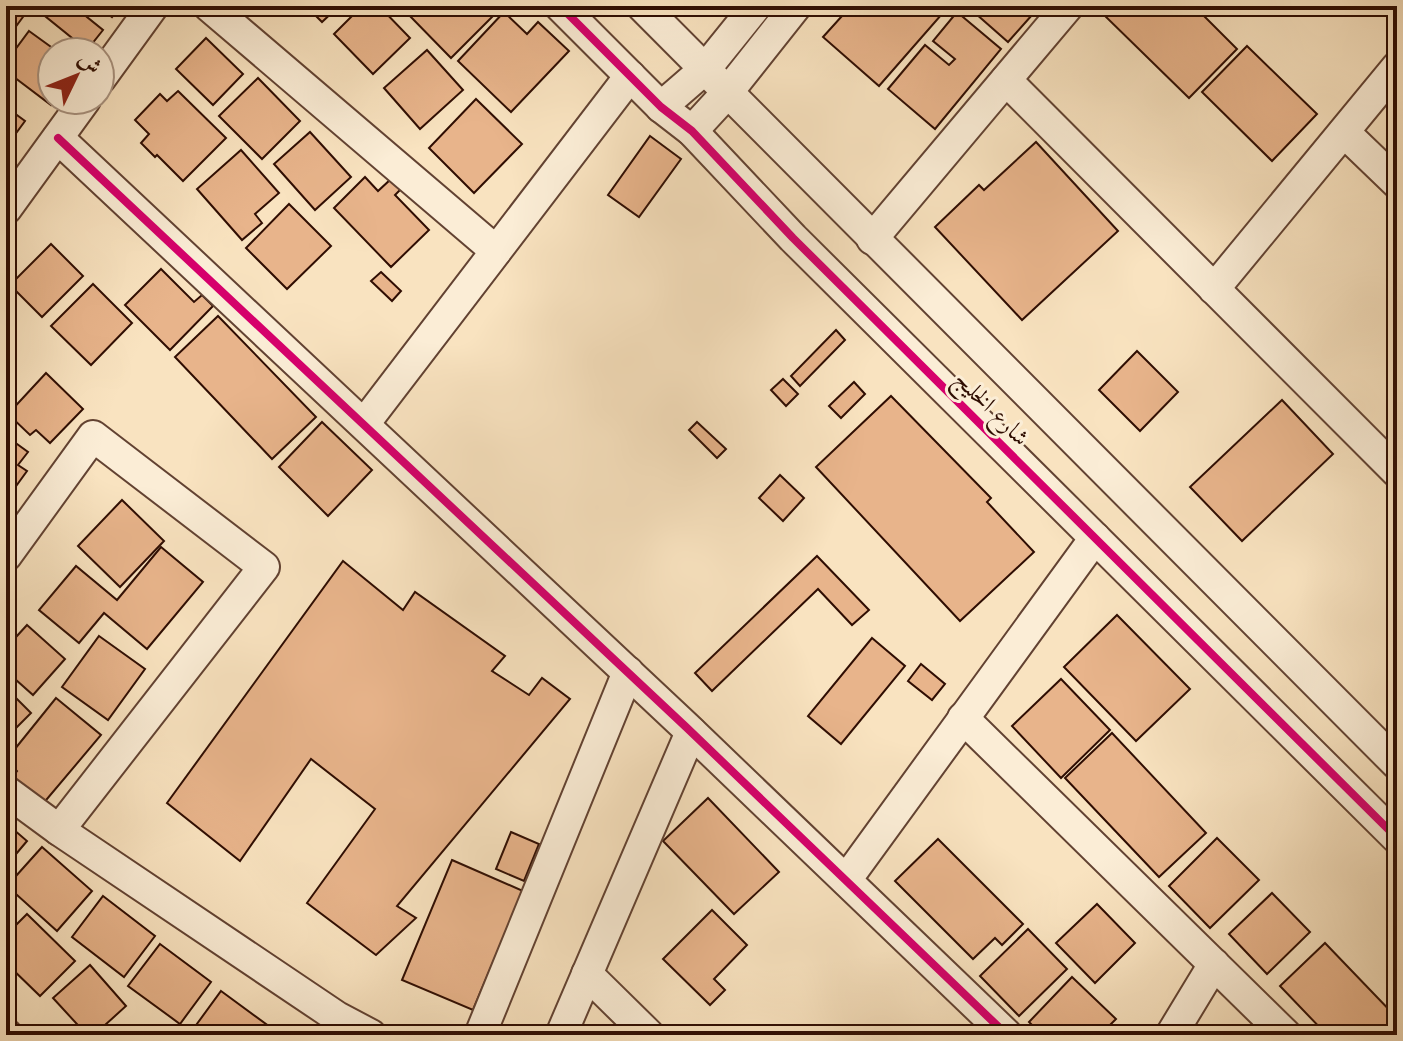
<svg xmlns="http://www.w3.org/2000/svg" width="1403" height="1041" font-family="Cardo,Amiri,serif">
	<rect width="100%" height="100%" fill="#f9e3c0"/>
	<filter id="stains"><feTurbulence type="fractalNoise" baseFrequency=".0025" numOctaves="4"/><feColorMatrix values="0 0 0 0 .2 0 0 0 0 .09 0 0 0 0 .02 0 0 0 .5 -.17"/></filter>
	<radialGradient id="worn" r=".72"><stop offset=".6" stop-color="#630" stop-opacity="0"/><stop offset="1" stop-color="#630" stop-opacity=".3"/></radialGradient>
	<!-- building -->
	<g fill="#e8b48b" stroke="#2f0d02" stroke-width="2">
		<path d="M6 6H31L6 40Z"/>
		<path d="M45 6H96L87 17 103 30 87 50 40 12Z"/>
		<path d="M98 6H110L117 11 112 17Z"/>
		<path d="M306 6H339L322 22Z"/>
		<path d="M362 6H379L410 38 373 74 334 34Z"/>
		<path d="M410 6H503L451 58 405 11Z"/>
		<path d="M851 6H949L879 86 823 37Z"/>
		<path d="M967 6H1021L1032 15 1008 42Z"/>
		<path d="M1112 6H1194L1237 49 1189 98 1104 15Z"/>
		<path d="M504 12 527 34 538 22 569 51 511 112 458 61Z"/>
		<path d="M957 12 1001 49 935 129 888 89 925 45 949 65 955 59 933 41Z"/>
		<path d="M29 31 58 52H52V100H55L51 105 6 71V62Z"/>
		<path d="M206 38 243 74 213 105 176 69Z"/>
		<path d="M1247 46 1317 114 1272 161 1202 92Z"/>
		<path d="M427 50 463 90 420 129 384 88Z"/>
		<path d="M258 78 300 121 262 159 219 116Z"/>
		<path d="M178 91 226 138 183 181 157 155 155 157 141 143 149 134 135 120 160 94 167 101Z"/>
		<path d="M476 99 522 144 474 193 429 148Z"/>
		<path d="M6 107 25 121 6 147Z"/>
		<path d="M310 132 351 177 315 210 274 164Z"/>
		<path d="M650 136 681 159 639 217 608 195Z"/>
		<path d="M1036 142 1118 231 1022 320 935 227 979 185 984 190Z"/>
		<path d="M241 150 279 193 255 214 262 223 242 240 197 189Z"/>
		<path d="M365 177 378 191 391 179 401 189 395 195 429 230 391 267 334 208Z"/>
		<path d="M289 204 331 246 287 289 246 248Z"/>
		<path d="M51 244 83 276 42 317 10 285Z"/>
		<path d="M161 269 194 302 202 295 213 306 170 350 125 305Z"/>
		<path d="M381 272 401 291 392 301 371 281Z"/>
		<path d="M93 284 132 323 91 365 51 326Z"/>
		<path d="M218 316 316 417 272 459 175 357Z"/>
		<path d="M836 330 845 340 800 386 791 376Z"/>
		<path d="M1137 351 1178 392 1140 431 1099 390Z"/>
		<path d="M46 373 83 409 50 443 36 430 30 435 8 414Z"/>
		<path d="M783 379 798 394 786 406 771 390Z"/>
		<path d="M854 382 865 394 841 418 829 406Z"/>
		<path d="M891 396 991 498 987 502 1034 552 960 621 816 467Z"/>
		<path d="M1282 400 1333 454 1242 541 1190 487Z"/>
		<path d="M322 422 372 470 328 516 279 467Z"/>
		<path d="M697 422 726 449 717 458 689 430Z"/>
		<path d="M6 436 28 452 18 465 27 471 6 500Z"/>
		<path d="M780 475 804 498 783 521 759 498Z"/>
		<path d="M122 500 164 541 120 587 78 546Z"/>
		<path d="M161 547 203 582 147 649 104 613 79 643 39 610 76 566 117 600Z"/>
		<path d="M817 556 869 610 852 625 818 589 712 691 695 673Z"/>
		<path d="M343 561 403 610 415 592 505 656 492 671 529 695 542 678 570 699 397 906 416 918 376 955 307 903 375 809 311 759 240 861 167 803Z"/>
		<path d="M1117 615 1190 689 1136 741 1064 667Z"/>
		<path d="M27 625 65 659 33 695 6 671V648Z"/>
		<path d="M99 636 145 669 108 720 62 687Z"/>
		<path d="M872 638 905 666 841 744 808 716Z"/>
		<path d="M921 664 945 684 932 700 908 681Z"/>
		<path d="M1061 679 1110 730 1061 778 1012 726Z"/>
		<path d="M6 688 31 713 6 738Z"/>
		<path d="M56 698 101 735 36 812 6 786 17 771 6 760Z"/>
		<path d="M1112 733 1206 833 1159 877 1065 778Z"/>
		<path d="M708 798 779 872 734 914 663 841Z"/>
		<path d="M6 823 27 841 6 866Z"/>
		<path d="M511 832 539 844 524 881 496 869Z"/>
		<path d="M1217 838 1259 880 1210 928 1169 886Z"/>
		<path d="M938 839 1023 924 1002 945 995 938 973 959 895 881Z"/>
		<path d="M42 847 92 891 57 931 7 886Z"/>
		<path d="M452 860 523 891 473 1010 402 980Z"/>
		<path d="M1272 893 1310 932 1267 974 1229 934Z"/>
		<path d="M103 896 155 936 124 977 72 937Z"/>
		<path d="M1097 904 1135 943 1095 983 1056 943Z"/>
		<path d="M712 910 747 945 714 979 725 990 710 1005 663 959Z"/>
		<path d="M27 914 75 961 40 996 6 963V935Z"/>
		<path d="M1028 929 1067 969 1019 1016 980 976Z"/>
		<path d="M1325 943 1397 1018V1035H1373L1365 1027 1357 1035H1327L1280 986Z"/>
		<path d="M160 944 211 982 180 1024 128 986Z"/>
		<path d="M90 965 126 1006 94 1035H87L53 998Z"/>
		<path d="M1072 977 1116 1019 1100 1035H1042L1029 1022Z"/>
		<path d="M221 991 281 1035H195L191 1032Z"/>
	</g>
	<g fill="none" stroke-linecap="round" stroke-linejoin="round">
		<!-- minor casing -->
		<g stroke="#624232" stroke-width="34">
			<g id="minor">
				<path d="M209 6 496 251"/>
				<path d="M560 6 661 107 692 131 793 238 1397 838"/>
				<path d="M642 6 1397 764"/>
				<path d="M100 79 153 6"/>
				<path d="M1006 80 1397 472"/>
				<path d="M661 107 706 68 756 6"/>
				<path d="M692 131 727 93 796 6"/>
				<path d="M1344 132 1397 183"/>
				<path d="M58 138 686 727 1007 1035"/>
				<path d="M6 209 85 100"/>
				<path d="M872 239 1068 6"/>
				<path d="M1214 289 1397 67"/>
				<path d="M364 424 630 76"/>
				<path d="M6 556 93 436 264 567 59 830"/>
				<path d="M963 718 1286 1035"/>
				<path d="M6 791 59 830 337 1017 371 1035"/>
				<path d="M846 880 1095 538"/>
				<path d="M587 974 649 1035"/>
				<path d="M6 1034 7 1035"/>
				<path d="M480 1035 628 672"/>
				<path d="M561 1035 691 732"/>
				<path d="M1171 1035 1214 964"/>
			</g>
		</g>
		<!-- minor -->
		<use href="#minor" stroke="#fbedd6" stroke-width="30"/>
		<!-- cycleway casing -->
		<g stroke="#fbedd6" stroke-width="13">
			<g id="cycleway">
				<path d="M560 6 661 107 692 131 793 238 1397 838"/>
				<path d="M58 138 686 727 1007 1035"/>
			</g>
		</g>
		<!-- cycleway -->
		<use href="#cycleway" stroke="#d6006c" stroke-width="8"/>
	</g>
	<g text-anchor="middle" stroke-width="6" stroke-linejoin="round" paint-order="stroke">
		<!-- street labels -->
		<g font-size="24" fill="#2f0d02" stroke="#fbedd6">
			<text transform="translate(992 408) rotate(45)" y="8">شارع الخليج</text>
		</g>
	</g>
	<!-- margin -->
	<rect width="1403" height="1041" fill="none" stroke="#f9e3c0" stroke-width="32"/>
	<rect x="8" y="8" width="1387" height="1025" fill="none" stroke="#2f0d02" stroke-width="4"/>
	<rect x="16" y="16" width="1371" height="1009" fill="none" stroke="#2f0d02" stroke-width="2"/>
	<!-- north arrow -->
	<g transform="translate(76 76) rotate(47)"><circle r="38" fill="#fbedd6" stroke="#a99381" stroke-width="2"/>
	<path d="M0-6L14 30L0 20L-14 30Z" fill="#8f2418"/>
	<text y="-12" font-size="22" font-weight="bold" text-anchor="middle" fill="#2f0d02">ش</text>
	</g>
	<rect width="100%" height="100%" filter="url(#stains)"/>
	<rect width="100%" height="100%" fill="url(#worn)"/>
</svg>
